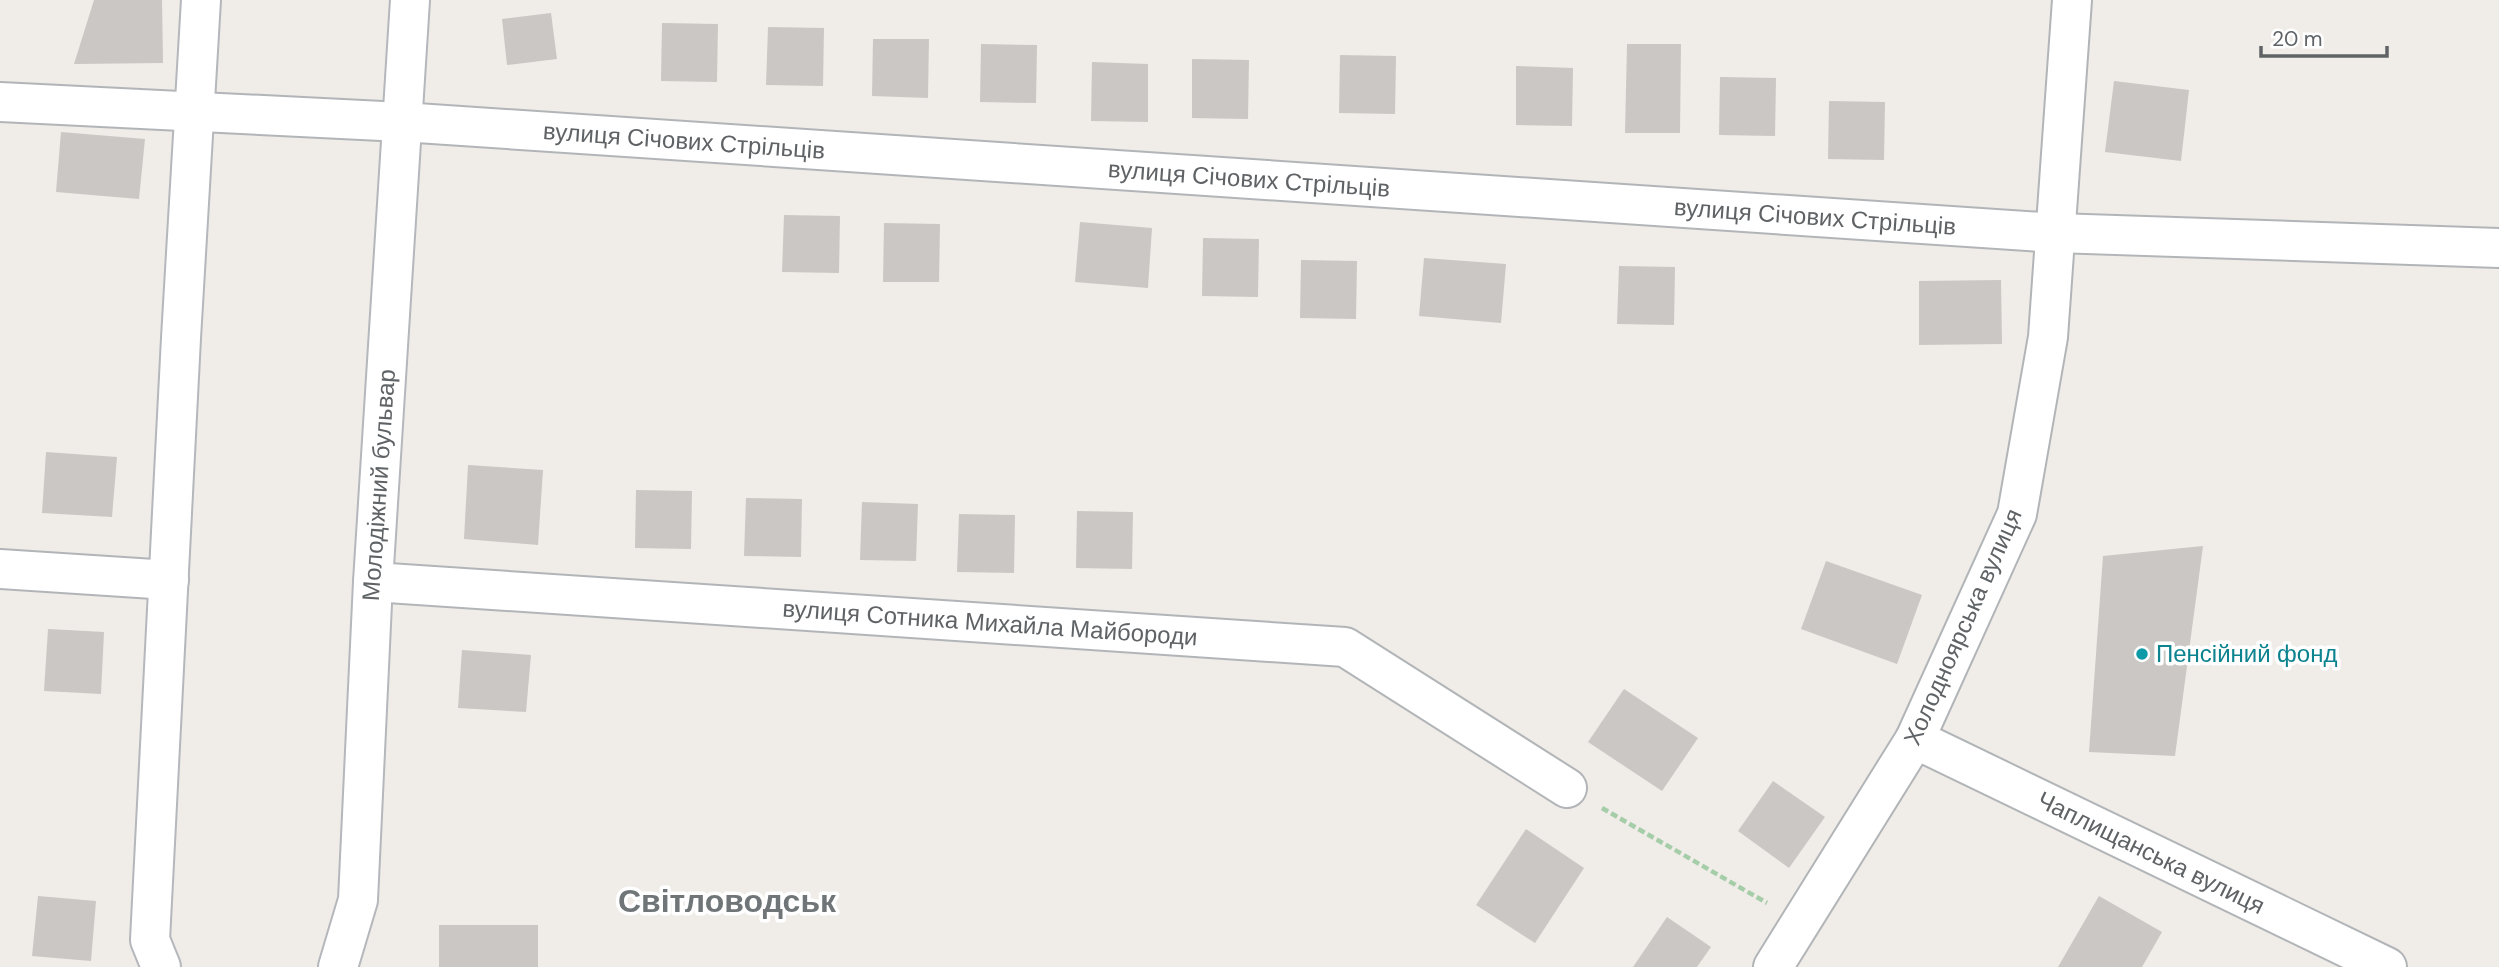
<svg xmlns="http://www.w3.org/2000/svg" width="2499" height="967" font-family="'DM Sans',sans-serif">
	<rect width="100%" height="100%" fill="#f0ece8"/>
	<!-- building -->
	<g fill="#cbc7c4">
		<path d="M94 0H162L163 63 74 64Z"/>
		<path d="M551 13 557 59 507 65 502 19Z"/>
		<path d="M662 23 718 24 717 82 661 81Z"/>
		<path d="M768 27 824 28 823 86 766 85Z"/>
		<path d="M873 39H929L928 98 872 96Z"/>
		<path d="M981 44 1037 45 1036 103 980 102Z"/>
		<path d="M1627 44H1681L1680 133H1625Z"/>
		<path d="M1340 55 1396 56 1395 114 1339 113Z"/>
		<path d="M1192 59 1249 60 1248 119 1192 118Z"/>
		<path d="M1092 62 1148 64V122L1091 121Z"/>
		<path d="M1516 66 1573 68 1572 126 1516 125Z"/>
		<path d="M1720 77 1776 78 1775 136 1719 135Z"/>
		<path d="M2114 81 2189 90 2181 161 2105 152Z"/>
		<path d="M1829 101 1885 102 1884 160 1828 159Z"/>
		<path d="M61 132 145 139 139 199 56 192Z"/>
		<path d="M784 215 840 216 839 273 782 272Z"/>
		<path d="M1080 222 1152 228 1148 288 1075 282Z"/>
		<path d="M884 223 940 224 939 282H883Z"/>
		<path d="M1203 238 1259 239 1258 297 1202 296Z"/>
		<path d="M1424 258 1506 264 1501 323 1419 316Z"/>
		<path d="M1301 260 1357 261 1356 319 1300 318Z"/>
		<path d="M1619 266 1675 267 1674 325 1617 324Z"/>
		<path d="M2001 280 2002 344 1919 345V281Z"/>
		<path d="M46 452 117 457 112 517 42 513Z"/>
		<path d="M468 465 543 470 538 545 464 539Z"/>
		<path d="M636 490 692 491 691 549 635 548Z"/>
		<path d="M746 498 802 499 801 557 744 556Z"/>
		<path d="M862 502 918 504 916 561 860 560Z"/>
		<path d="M1077 511 1133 512 1132 569 1076 568Z"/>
		<path d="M959 514 1015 515 1014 573 957 572Z"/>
		<path d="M2203 546 2175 756 2089 752 2103 556Z"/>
		<path d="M1826 561 1922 595 1897 664 1801 629Z"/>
		<path d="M48 629 104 632 101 694 44 691Z"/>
		<path d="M462 650 531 655 526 712 458 708Z"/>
		<path d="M1624 689 1698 738 1662 791 1588 742Z"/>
		<path d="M1773 781 1825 817 1789 868 1738 831Z"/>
		<path d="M1526 829 1584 868 1535 943 1476 905Z"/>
		<path d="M38 896 96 901 91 961 32 956Z"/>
		<path d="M2099 896 2162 932 2142 967H2058Z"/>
		<path d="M1667 917 1711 947 1697 967H1633Z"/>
		<rect x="439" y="925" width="99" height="42"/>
	</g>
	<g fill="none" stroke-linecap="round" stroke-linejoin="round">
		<!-- minor casing -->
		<g stroke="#b2b5b8" stroke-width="42">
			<g id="minor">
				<path d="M0 102 402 122 2056 233 2499 248"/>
				<path d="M0 569 169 580"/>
				<path d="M373 582 1345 647 1567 788"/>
				<path d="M1915 739 2387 967"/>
				<path d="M1773 967 1915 739 2017 514 2048 337 2072 0"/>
			</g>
		</g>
		<!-- secondary casing -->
		<g stroke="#b4b7bb" stroke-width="42">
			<g id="secondary">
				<path d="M161 967 150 940 181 338 201 0"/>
				<path d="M338 967 358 900 373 582 410 0"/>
			</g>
		</g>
		<!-- path -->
		<path stroke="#a4cda8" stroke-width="4.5" stroke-dasharray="7 3.5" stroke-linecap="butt" d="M1602 808 1767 903"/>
		<!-- minor -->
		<use href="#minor" stroke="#fff" stroke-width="38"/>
		<!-- secondary -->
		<use href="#secondary" stroke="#fff" stroke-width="38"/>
	</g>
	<!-- markers -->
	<circle fill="#0f9aa8" stroke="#fff" stroke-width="2.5" cx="2142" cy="654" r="7"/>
	<g text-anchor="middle" stroke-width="7" stroke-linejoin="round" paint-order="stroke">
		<!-- street labels -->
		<g font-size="24" fill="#5f6366" stroke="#fff">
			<text transform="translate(684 141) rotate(4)" y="8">вулиця Січових Стрільців</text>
			<text transform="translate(1249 179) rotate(4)" y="8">вулиця Січових Стрільців</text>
			<text transform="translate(1815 217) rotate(4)" y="8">вулиця Січових Стрільців</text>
			<text transform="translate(379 485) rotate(-86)" y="8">Молодіжний бульвар</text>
			<text transform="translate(990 623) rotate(4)" y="8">вулиця Сотника Михайла Майбороди</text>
			<text transform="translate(1963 627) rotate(-66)" y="8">Холодноярська вулиця</text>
			<text transform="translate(2151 853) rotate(26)" y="8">Чаплищанська вулиця</text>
		</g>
		<!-- culture labels -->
		<g font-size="24" fill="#0d838f" stroke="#fff" text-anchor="start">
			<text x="2156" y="662">Пенсійний фонд</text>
		</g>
		<!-- district labels -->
		<g font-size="32" font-weight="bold" fill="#707678" stroke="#fff">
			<text x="727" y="912">Світловодськ</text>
		</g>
	</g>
	<!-- scale -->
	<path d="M2261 46v10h126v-10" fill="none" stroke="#5f6366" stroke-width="3.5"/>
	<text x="2272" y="46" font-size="21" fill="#5f6366" stroke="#ffffff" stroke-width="5" paint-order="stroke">20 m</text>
</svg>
